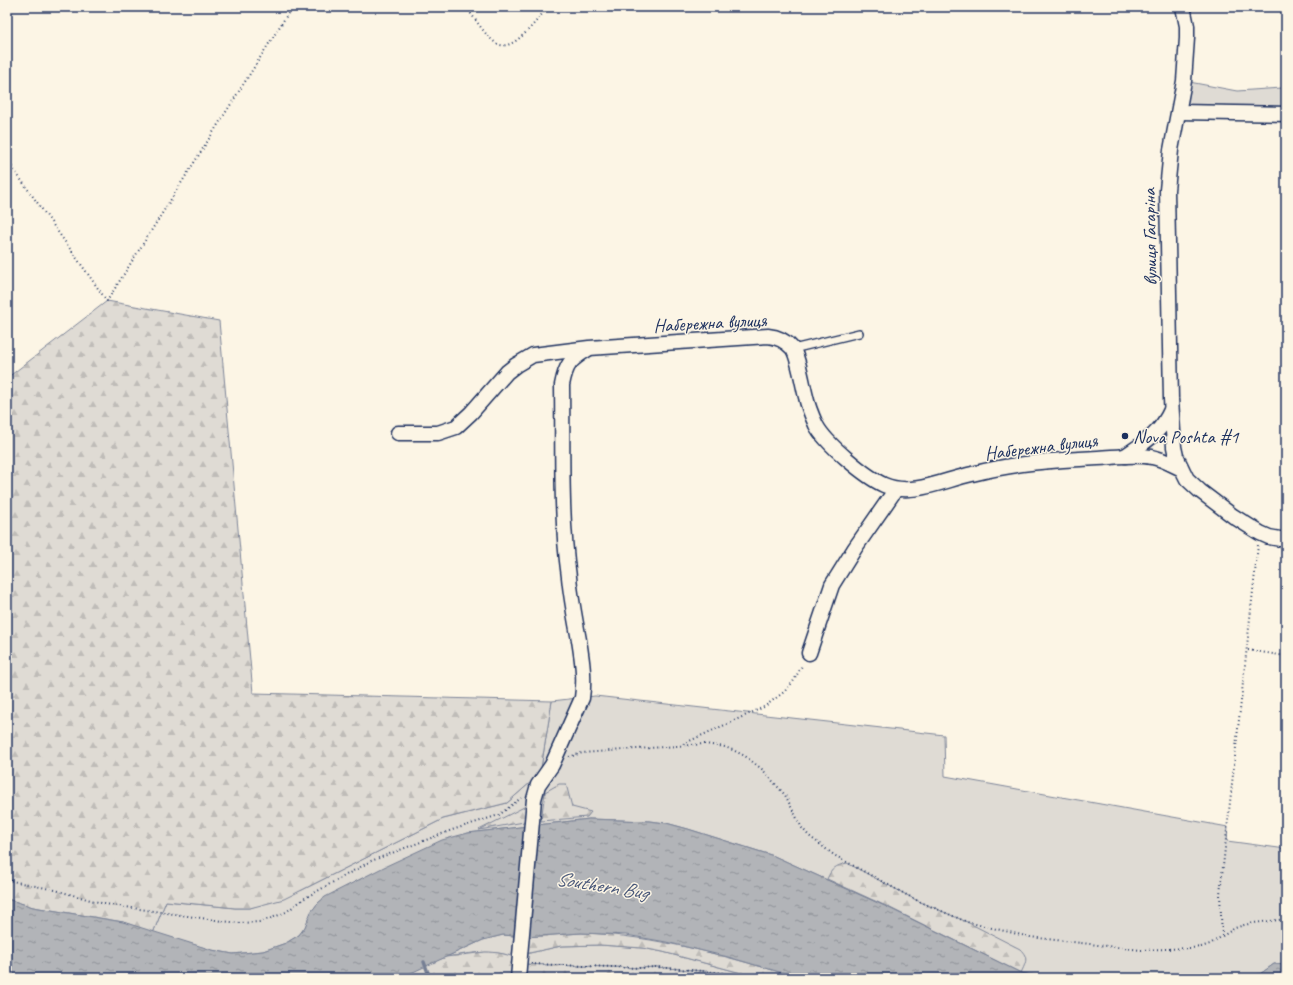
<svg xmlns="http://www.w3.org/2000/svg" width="1293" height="985" font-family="Caveat,sans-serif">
	<defs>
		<pattern id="forest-firs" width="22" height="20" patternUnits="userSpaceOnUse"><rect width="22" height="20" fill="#dfdbd4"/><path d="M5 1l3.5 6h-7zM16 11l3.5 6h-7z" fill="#bfbcb8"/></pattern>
		<pattern id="water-ripples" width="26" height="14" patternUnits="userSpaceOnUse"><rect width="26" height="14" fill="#b2b4b8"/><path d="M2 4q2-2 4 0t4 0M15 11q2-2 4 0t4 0" fill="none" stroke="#909399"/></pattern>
	</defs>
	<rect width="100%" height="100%" fill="#fcf5e5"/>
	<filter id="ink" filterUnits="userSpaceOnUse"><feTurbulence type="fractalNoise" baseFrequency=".025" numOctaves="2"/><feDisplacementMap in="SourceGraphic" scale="8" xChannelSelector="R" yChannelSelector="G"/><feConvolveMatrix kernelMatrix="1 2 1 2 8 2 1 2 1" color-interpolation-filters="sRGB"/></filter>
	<g filter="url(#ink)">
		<!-- grass -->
		<g fill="#dfdbd4" stroke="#7d8599">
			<path d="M1184 81 1237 91 1282 88 1286 85V114L1179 112Z"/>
			<path d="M595 696 944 735 945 776 1228 827 1227 841 1286 849V965L1274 964 1260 974 1239 978H1047L1021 973 887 907 774 856 688 829 666 823 649 821 589 819 468 833 318 903 311 912 305 927 299 935 286 943 263 951 233 954 212 950 153 933 166 901 235 908H250L302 890 443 819 507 803 540 774 552 701Z"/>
			<path d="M503 935 526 937 525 954 561 946 600 945 642 948 663 952 760 978H745L725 973 656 967 640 968 518 964 519 959C493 948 473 953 446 957L483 940Z"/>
		</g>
		<!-- forest -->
		<g fill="url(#forest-firs)" stroke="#7d8599">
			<path d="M107 301 219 321 253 693 552 701 540 774 507 803 443 819 302 890 284 899 250 908H235L166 901 153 933 123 922 33 907 7 899V378Z"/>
			<path d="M559 784H566L572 807 591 812 587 817 541 821 545 792Z"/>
			<path d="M528 805 524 822 479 830Z"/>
			<path d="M847 863 916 900 967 922 1020 949C1029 958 1026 962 1021 973L886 906 827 879C832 868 835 866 847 863Z"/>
			<path d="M581 933C657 935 728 957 800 978H760L663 952 642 948 600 945 561 946 525 954 526 937Z"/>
			<path d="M485 952C497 952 507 954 519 959V964L640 968 656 967 725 973 745 978H400L425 965 446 957Z"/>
		</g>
		<!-- water -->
		<g fill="url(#water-ripples)" stroke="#767f94">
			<path d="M589 819 649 821 666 823 688 829 774 856 887 907 1021 973 1047 978H800L728 957 666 942 626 935 581 933 526 937 503 935 483 940 400 978H7V899L33 907 123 922 212 950 233 954 263 951 286 943 299 935 305 927 311 912 318 903 325 897 384 867 442 840 468 833Z"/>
			<path d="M1274 964 1286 965V978H1239L1260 974Z"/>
		</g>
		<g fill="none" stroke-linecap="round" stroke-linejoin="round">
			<!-- stream -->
			<path stroke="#767f94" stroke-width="3.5" d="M424 962 430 978"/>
			<!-- lane casing -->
			<g stroke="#1b2f5e" stroke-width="10">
				<path id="lane" d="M793 349 859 333"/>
			</g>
			<!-- street casing -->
			<g stroke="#1b2f5e" stroke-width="17">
				<g id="street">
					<path d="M1183 7 1187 26V38L1184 81 1171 150 1167 190 1171 399 1174 447 1176 456 1184 473 1187 479 1200 491 1233 516 1260 533 1269 537 1286 540"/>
					<path d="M1179 112 1286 114"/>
					<path d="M398 433H438L456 427 471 413 507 372 516 365 533 355 589 348 768 336C778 337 785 340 792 348 798 355 803 386 806 397 808 407 812 416 816 425 825 443 866 477 884 485 912 497 944 480 972 474 1014 463 1055 460 1098 458 1116 457 1134 454 1152 457 1162 459 1171 464 1180 468"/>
					<path d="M1125 456C1145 442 1161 433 1171 410"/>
					<path d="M809 653 832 585 855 548 896 489"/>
					<path d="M518 978 534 799 538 785 552 765 582 698C585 678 582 659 579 640 575 619 571 598 569 577 560 513 563 448 562 385 566 364 570 360 588 349"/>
				</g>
			</g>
			<!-- path -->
			<g stroke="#1b2f5e" stroke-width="2" stroke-dasharray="1 3" stroke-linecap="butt">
				<path d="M466 7C474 17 486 37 496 43 513 55 538 18 548 7"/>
				<path d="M7 160 107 301 292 7"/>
				<path d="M1248 650 1286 656"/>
				<path d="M683 744 764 707 784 692 793 682 803 664"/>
				<path d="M569 757 582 753 705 744 725 747 735 751 745 756 763 770 785 795 802 828 809 836 834 855 916 900 967 922 1030 937 1141 950 1191 948 1201 947 1210 944 1235 928 1244 925 1254 923 1286 919"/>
				<path d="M7 880 55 890 105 904 222 921 240 923 259 922 272 918 286 912 305 898 371 861 452 830 499 815 521 798"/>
				<path d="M1222 936 1220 894 1258 545"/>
				<path d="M531 964 640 968 656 967 725 973 745 978"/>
			</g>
			<!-- lane -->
			<use href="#lane" stroke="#fcf5e5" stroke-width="7"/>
			<!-- street -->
			<use href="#street" stroke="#fcf5e5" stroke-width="14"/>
		</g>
	</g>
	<!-- markers -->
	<circle fill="#1b2f5e" stroke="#fcf5e5" stroke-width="1.5" cx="1125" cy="436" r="4"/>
	<g text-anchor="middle" stroke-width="3" stroke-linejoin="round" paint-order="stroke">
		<!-- street labels -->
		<g font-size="19" fill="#1b2f5e" stroke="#fcf5e5">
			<text transform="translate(1149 237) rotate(-91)" y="7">вулиця Гагаріна</text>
			<text transform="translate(710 322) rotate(-3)" y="7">Набережна вулиця</text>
			<text transform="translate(1041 446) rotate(-7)" y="7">Набережна вулиця</text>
		</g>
		<!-- poi labels -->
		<g font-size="19" fill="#1b2f5e" stroke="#fcf5e5" text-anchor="start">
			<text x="1133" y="443">Nova Poshta #1</text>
		</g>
		<!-- water labels -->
		<g font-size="20" font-style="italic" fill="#485779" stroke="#fcf5e5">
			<text transform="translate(602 885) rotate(9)" y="7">Southern Bug</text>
		</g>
	</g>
	<!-- margin -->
	<rect width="1293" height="985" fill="none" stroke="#fcf5e5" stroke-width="24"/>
	<rect x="12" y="12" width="1269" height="961" fill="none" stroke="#1b2f5e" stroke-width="1.5" filter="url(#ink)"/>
</svg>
